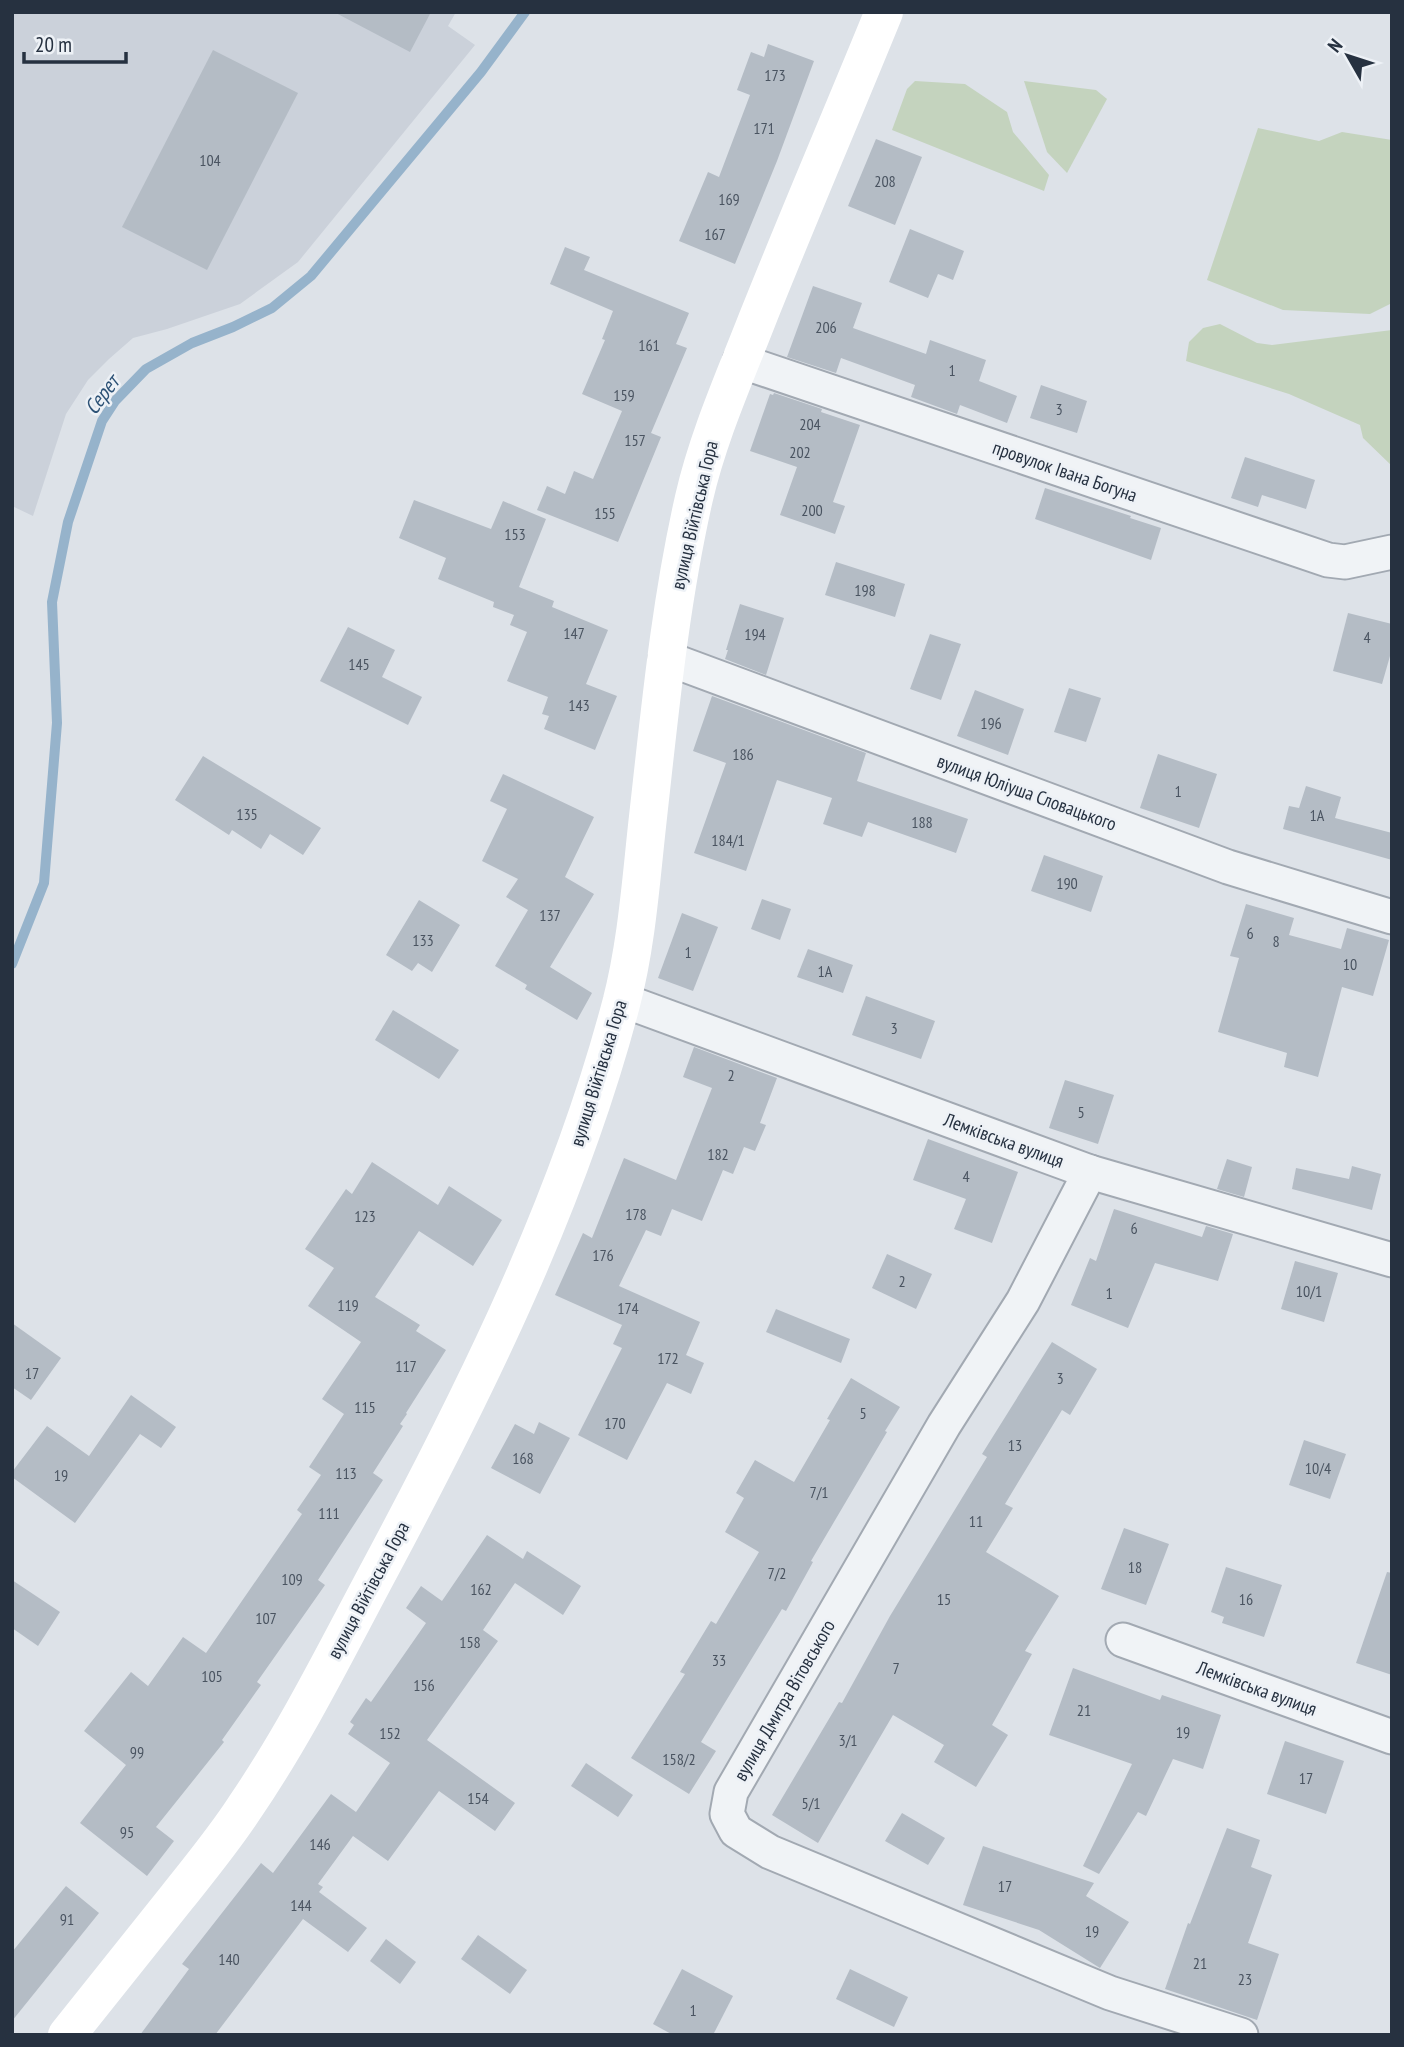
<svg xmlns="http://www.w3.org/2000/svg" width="1404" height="2047" font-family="'PT Sans Narrow',sans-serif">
	<rect width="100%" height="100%" fill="#dde2e8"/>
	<!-- built -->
	<path fill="#cbd1da" d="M12 12H456L448 26 475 45 298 262 240 304 167 329 133 338 109 359 88 380 66 414 33 516 12 506Z"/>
	<!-- green -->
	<g fill="#c4d3be">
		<path d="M915 81 965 84 1007 112 1013 132 1049 175 1044 191 892 130 907 89Z"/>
		<path d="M1024 81 1096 90 1107 99 1067 173 1047 152Z"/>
		<path d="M1258 128 1319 141 1342 132 1392 140V303L1370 314 1283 310 1207 280Z"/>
		<path d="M1220 324 1257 343 1272 345 1392 330V466L1363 438 1360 425 1289 394 1186 361 1189 342 1203 328Z"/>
	</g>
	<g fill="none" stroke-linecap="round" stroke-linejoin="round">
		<!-- stream -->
		<path stroke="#96b3cb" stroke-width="10" d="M12 964 44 883 57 723 52 602 68 522 102 421 115 401 146 369 192 343 233 327 272 308 311 276 481 72 525 12"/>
	</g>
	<!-- building -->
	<g fill="#b4bcc5">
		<path d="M334 12H431L410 52Z"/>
		<path d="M768 44 814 61 777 161 735 264 679 241 708 172 719 177 750 95 737 90 751 52 764 57Z"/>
		<path d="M213 50 298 93 207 270 122 227Z"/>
		<path d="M876 139 922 157 895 225 848 206Z"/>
		<path d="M910 229 964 251 953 280 938 274 928 298 889 282Z"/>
		<path d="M565 247 590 257 584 270 689 313 676 344 687 348 651 433 661 437 618 542 537 510 547 486 565 494 574 471 593 479 622 411 582 394 605 340 602 339 613 311 550 284Z"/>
		<path d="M813 286 862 303 853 328 926 354 930 340 986 360 979 381 1017 396 1007 423 960 405 957 414 911 397 915 385 841 358 836 373 787 357Z"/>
		<path d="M1041 385 1087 401 1077 433 1030 418Z"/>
		<path d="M774 393 822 409 821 412 860 425 833 502 845 506 835 534 780 515 797 467 750 451 770 394 773 395Z"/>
		<path d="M1245 457 1315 480 1306 509 1262 495 1258 507 1231 498Z"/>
		<path d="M1045 488 1131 516 1130 518 1161 528 1151 560 1035 519Z"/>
		<path d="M414 500 491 529 503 501 546 519 519 587 554 601 552 607 608 630 586 684 617 696 595 750 544 729 549 716 542 714 548 697 507 681 527 632 510 625 514 615 493 607 494 602 438 579 446 558 399 538Z"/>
		<path d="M836 562 905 584 895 617 825 595Z"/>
		<path d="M740 604 784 618 766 675 725 659 728 650H726Z"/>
		<path d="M1348 613 1392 624V649L1382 684 1333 671Z"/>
		<path d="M348 627 395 650 382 677 422 697 408 725 320 681Z"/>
		<path d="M930 634 961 644 941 700 910 689Z"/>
		<path d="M1069 688 1101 698 1086 742 1054 732Z"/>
		<path d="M975 690 1024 709 1008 755 957 736Z"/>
		<path d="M712 696 866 753 857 781 968 819 956 853 868 822 862 837 823 824 832 798 777 780 746 871 694 853 726 763 693 751Z"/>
		<path d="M1158 754 1217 774 1199 828 1140 808Z"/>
		<path d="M203 756 321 828 303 855 270 834 261 849 232 830 229 835 175 800Z"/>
		<path d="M503 774 594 817 565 877 594 894 550 967 592 993 577 1020 525 989 527 985 495 966 528 910 506 897 518 879 482 861 507 809 490 801Z"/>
		<path d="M1306 786 1341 797 1335 818 1392 833V860L1283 829 1289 806 1299 808Z"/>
		<path d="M1044 855 1103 876 1091 912 1031 891Z"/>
		<path d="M762 899 791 909 780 940 751 929Z"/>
		<path d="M419 900 460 925 432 972 418 963 412 971 386 955Z"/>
		<path d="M1246 904 1294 918 1289 935 1341 949 1347 928 1389 940 1373 996 1342 987 1318 1077 1284 1067 1287 1053 1218 1032 1239 958 1230 956Z"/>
		<path d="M682 913 718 927 693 991 658 978Z"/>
		<path d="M808 949 853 965 843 993 797 977Z"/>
		<path d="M866 996 935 1021 921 1059 852 1035Z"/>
		<path d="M393 1010 459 1050 439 1079 375 1040Z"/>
		<path d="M694 1047 777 1078 760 1123 766 1125 755 1151 744 1147 733 1174 723 1170 702 1221 672 1209 661 1236 646 1230 619 1286 700 1322 686 1355 704 1363 691 1394 667 1383 627 1460 578 1435 622 1348 613 1344 622 1325 555 1295 583 1233 592 1238 624 1158 676 1180 712 1088 683 1077Z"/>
		<path d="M1065 1080 1114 1095 1098 1144 1049 1128Z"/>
		<path d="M928 1139 1018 1172 992 1243 954 1229 966 1199 913 1180Z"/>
		<path d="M1227 1159 1252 1167 1244 1197 1217 1189Z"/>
		<path d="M372 1162 438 1205 449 1186 502 1220 473 1266 419 1231 375 1297 420 1325 416 1331 446 1350 406 1413 407 1414 400 1424 403 1426 373 1473 383 1480 318 1580 325 1585 257 1682 261 1685 222 1740 224 1742 156 1827 174 1841 147 1876 80 1823 126 1765 84 1731 131 1672 148 1686 183 1637 206 1653 302 1514 297 1510 321 1475 309 1467 344 1414 322 1399 361 1342 308 1306 334 1268 305 1249 346 1189 352 1194Z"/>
		<path d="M1352 1166 1381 1174 1372 1210 1292 1189 1296 1168 1349 1179Z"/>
		<path d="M1114 1209 1202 1237 1206 1226 1233 1234 1218 1281 1155 1263 1128 1328 1071 1305 1090 1258 1096 1261Z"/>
		<path d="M887 1254 932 1274 916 1309 872 1288Z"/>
		<path d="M1295 1261 1338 1273 1324 1322 1281 1309Z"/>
		<path d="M776 1309 850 1339 841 1363 766 1332Z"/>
		<path d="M12 1323 61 1358 31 1400 12 1387Z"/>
		<path d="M1052 1342 1097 1369 1070 1415 1062 1410 1005 1504 1013 1508 986 1552 1059 1596 1025 1651 1032 1654 992 1725 1008 1735 976 1787 934 1762 944 1745 893 1715 818 1843 772 1815 839 1702 842 1703 890 1616 987 1457 982 1454Z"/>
		<path d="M851 1378 900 1407 885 1431 887 1432 811 1561 813 1562 786 1611 782 1609 701 1742 716 1751 689 1794 631 1758 685 1674 680 1672 711 1621 716 1624 759 1552 725 1532 744 1498 736 1493 755 1460 794 1482 830 1420 827 1419Z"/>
		<path d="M131 1395 176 1427 161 1448 140 1434 75 1523 12 1477V1472L47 1426 89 1456Z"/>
		<path d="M539 1422 570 1438 540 1494 491 1468 515 1424 534 1434Z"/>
		<path d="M1304 1440 1346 1454 1330 1499 1289 1485Z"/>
		<path d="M1124 1528 1169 1544 1146 1605 1101 1589Z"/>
		<path d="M487 1535 523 1559 527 1551 581 1586 563 1615 515 1583 483 1630 498 1641 427 1740 515 1803 495 1831 439 1791 388 1861 353 1836 318 1884 323 1887 319 1892 367 1928 348 1952 303 1919 215 2035H140L189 1969 182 1964 261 1863 273 1873 331 1794 356 1812 390 1763 348 1734 354 1725 350 1722 366 1698 371 1702 426 1623 406 1608 421 1586 442 1601Z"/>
		<path d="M1226 1567 1282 1585 1264 1637 1222 1623 1224 1617 1211 1612Z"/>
		<path d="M1387 1572 1392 1573V1675L1356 1663Z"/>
		<path d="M12 1580 60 1612 38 1646 12 1628Z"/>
		<path d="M1073 1668 1160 1700 1162 1695 1221 1715 1203 1769 1173 1759 1146 1816 1138 1812 1099 1874 1083 1866 1132 1764 1049 1735Z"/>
		<path d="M1285 1741 1344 1761 1326 1814 1267 1794Z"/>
		<path d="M586 1763 633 1795 618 1817 571 1786Z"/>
		<path d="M902 1813 945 1838 928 1865 885 1841Z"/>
		<path d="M1227 1828 1260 1840 1251 1867 1272 1875 1248 1943 1279 1954 1257 2020 1165 1989 1188 1923 1190 1924Z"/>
		<path d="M983 1846 1094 1883 1086 1896 1129 1922 1100 1968 1039 1930 963 1905Z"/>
		<path d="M66 1886 99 1913 12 2021V1952Z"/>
		<path d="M478 1935 527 1970 510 1994 461 1959Z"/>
		<path d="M386 1939 416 1962 400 1984 370 1961Z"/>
		<path d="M682 1969 733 1996 713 2035H673L653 2024Z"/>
		<path d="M850 1969 908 1997 894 2027 836 1999Z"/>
	</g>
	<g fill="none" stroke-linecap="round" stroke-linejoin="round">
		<!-- street casing -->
		<g stroke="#a2a9b2" stroke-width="37">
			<g id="street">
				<path d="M740 361 1328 560 1345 562 1392 552"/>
				<path d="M666 658 1228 867 1392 917"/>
				<path d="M622 1000 1090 1172 1392 1260"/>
				<path d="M1090 1172 1023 1301 944 1425 731 1792 727 1814 736 1831 770 1852 1110 1993 1241 2035"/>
				<path d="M1123 1640 1392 1737"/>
			</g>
		</g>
		<!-- street -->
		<use href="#street" stroke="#f0f3f6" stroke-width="33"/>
		<!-- secondary -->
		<path stroke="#fff" stroke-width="38" d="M67 2035C104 1988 141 1942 178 1896 201 1867 225 1838 245 1807 297 1731 338 1647 382 1565 477 1387 569 1201 621 1004 637 943 641 879 648 817 660 710 670 603 694 498 708 437 734 379 757 320 798 217 842 115 884 12"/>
	</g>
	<g text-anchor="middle" stroke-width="5" stroke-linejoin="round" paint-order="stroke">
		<!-- number labels -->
		<g font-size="16" fill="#4a5461">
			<text x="775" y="81">173</text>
			<text x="764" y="134">171</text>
			<text x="210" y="166">104</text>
			<text x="885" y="187">208</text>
			<text x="729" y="205">169</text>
			<text x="715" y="240">167</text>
			<text x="826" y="333">206</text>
			<text x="649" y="351">161</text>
			<text x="952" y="376">1</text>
			<text x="624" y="401">159</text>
			<text x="1059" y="415">3</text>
			<text x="810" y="430">204</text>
			<text x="635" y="446">157</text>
			<text x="800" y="458">202</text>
			<text x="812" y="516">200</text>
			<text x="605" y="519">155</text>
			<text x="515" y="540">153</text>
			<text x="865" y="596">198</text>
			<text x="574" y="639">147</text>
			<text x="755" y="640">194</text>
			<text x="1367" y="643">4</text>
			<text x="359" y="670">145</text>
			<text x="579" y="711">143</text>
			<text x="991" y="729">196</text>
			<text x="743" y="760">186</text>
			<text x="1178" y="797">1</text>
			<text x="247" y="820">135</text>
			<text x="1317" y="821">1А</text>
			<text x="922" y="828">188</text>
			<text x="728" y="846">184/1</text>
			<text x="1067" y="889">190</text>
			<text x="550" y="921">137</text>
			<text x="1250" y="939">6</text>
			<text x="423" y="946">133</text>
			<text x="1276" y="947">8</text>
			<text x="688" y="958">1</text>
			<text x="1350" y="970">10</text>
			<text x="825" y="977">1А</text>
			<text x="894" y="1034">3</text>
			<text x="731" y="1081">2</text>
			<text x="1081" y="1118">5</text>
			<text x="718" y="1160">182</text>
			<text x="966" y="1182">4</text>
			<text x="636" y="1220">178</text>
			<text x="365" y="1222">123</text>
			<text x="1134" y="1234">6</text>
			<text x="603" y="1261">176</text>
			<text x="902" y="1287">2</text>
			<text x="1309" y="1297">10/1</text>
			<text x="1109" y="1299">1</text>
			<text x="348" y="1311">119</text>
			<text x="628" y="1314">174</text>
			<text x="668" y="1364">172</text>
			<text x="406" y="1372">117</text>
			<text x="32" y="1379">17</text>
			<text x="1060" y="1384">3</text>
			<text x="365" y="1413">115</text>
			<text x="863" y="1419">5</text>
			<text x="615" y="1429">170</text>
			<text x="1015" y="1451">13</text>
			<text x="523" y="1464">168</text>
			<text x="1318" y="1474">10/4</text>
			<text x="346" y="1479">113</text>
			<text x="61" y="1481">19</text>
			<text x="819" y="1498">7/1</text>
			<text x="329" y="1519">111</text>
			<text x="976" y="1527">11</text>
			<text x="1135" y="1573">18</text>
			<text x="777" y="1579">7/2</text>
			<text x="292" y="1585">109</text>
			<text x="481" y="1595">162</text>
			<text x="944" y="1605">15</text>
			<text x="1246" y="1605">16</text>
			<text x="266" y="1624">107</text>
			<text x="470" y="1648">158</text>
			<text x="719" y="1666">33</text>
			<text x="896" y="1674">7</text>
			<text x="212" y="1682">105</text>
			<text x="424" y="1691">156</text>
			<text x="1084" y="1716">21</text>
			<text x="1183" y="1738">19</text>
			<text x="390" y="1739">152</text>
			<text x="848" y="1746">3/1</text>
			<text x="137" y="1758">99</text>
			<text x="679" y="1765">158/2</text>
			<text x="1306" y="1784">17</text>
			<text x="478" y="1804">154</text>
			<text x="811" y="1809">5/1</text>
			<text x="127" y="1838">95</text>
			<text x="320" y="1850">146</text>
			<text x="1005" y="1892">17</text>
			<text x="301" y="1911">144</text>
			<text x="67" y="1925">91</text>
			<text x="1092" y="1937">19</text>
			<text x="229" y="1965">140</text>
			<text x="1200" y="1969">21</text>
			<text x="1245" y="1985">23</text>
			<text x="693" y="2016">1</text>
		</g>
		<!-- street labels -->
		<g font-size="19" fill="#263140" stroke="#edf1f6">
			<text transform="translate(1065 471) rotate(19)" y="7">провулок Івана Богуна</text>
			<text transform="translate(694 515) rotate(-77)" y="7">вулиця Війтівська Гора</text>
			<text transform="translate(1027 792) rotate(20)" y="7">вулиця Юліуша Словацького</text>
			<text transform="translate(598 1073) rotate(-73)" y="7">вулиця Війтівська Гора</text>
			<text transform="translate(1004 1140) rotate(20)" y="7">Лемківська вулиця</text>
			<text transform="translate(368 1590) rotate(-62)" y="7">вулиця Війтівська Гора</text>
			<text transform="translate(1257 1688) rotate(20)" y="7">Лемківська вулиця</text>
			<text transform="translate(784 1700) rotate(-60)" y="7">вулиця Дмитра Вітовського</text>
		</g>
		<!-- water labels -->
		<g font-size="21" font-style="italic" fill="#2d5276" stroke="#edf1f6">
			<text transform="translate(102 395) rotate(-53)" y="7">Серет</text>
		</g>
	</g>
	<!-- border -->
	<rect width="1404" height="2047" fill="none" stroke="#263140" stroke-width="28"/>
	<!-- north arrow -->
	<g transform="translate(1348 56) rotate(309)" stroke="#edf1f6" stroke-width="5" paint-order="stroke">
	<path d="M0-5L12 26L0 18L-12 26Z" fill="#263140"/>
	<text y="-10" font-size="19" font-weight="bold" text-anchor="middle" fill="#263140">N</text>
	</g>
	<!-- scale -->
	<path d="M24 52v10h102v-10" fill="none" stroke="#263140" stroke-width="3.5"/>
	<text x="35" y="52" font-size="21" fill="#263140" stroke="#edf1f6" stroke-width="5" paint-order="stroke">20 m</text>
</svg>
